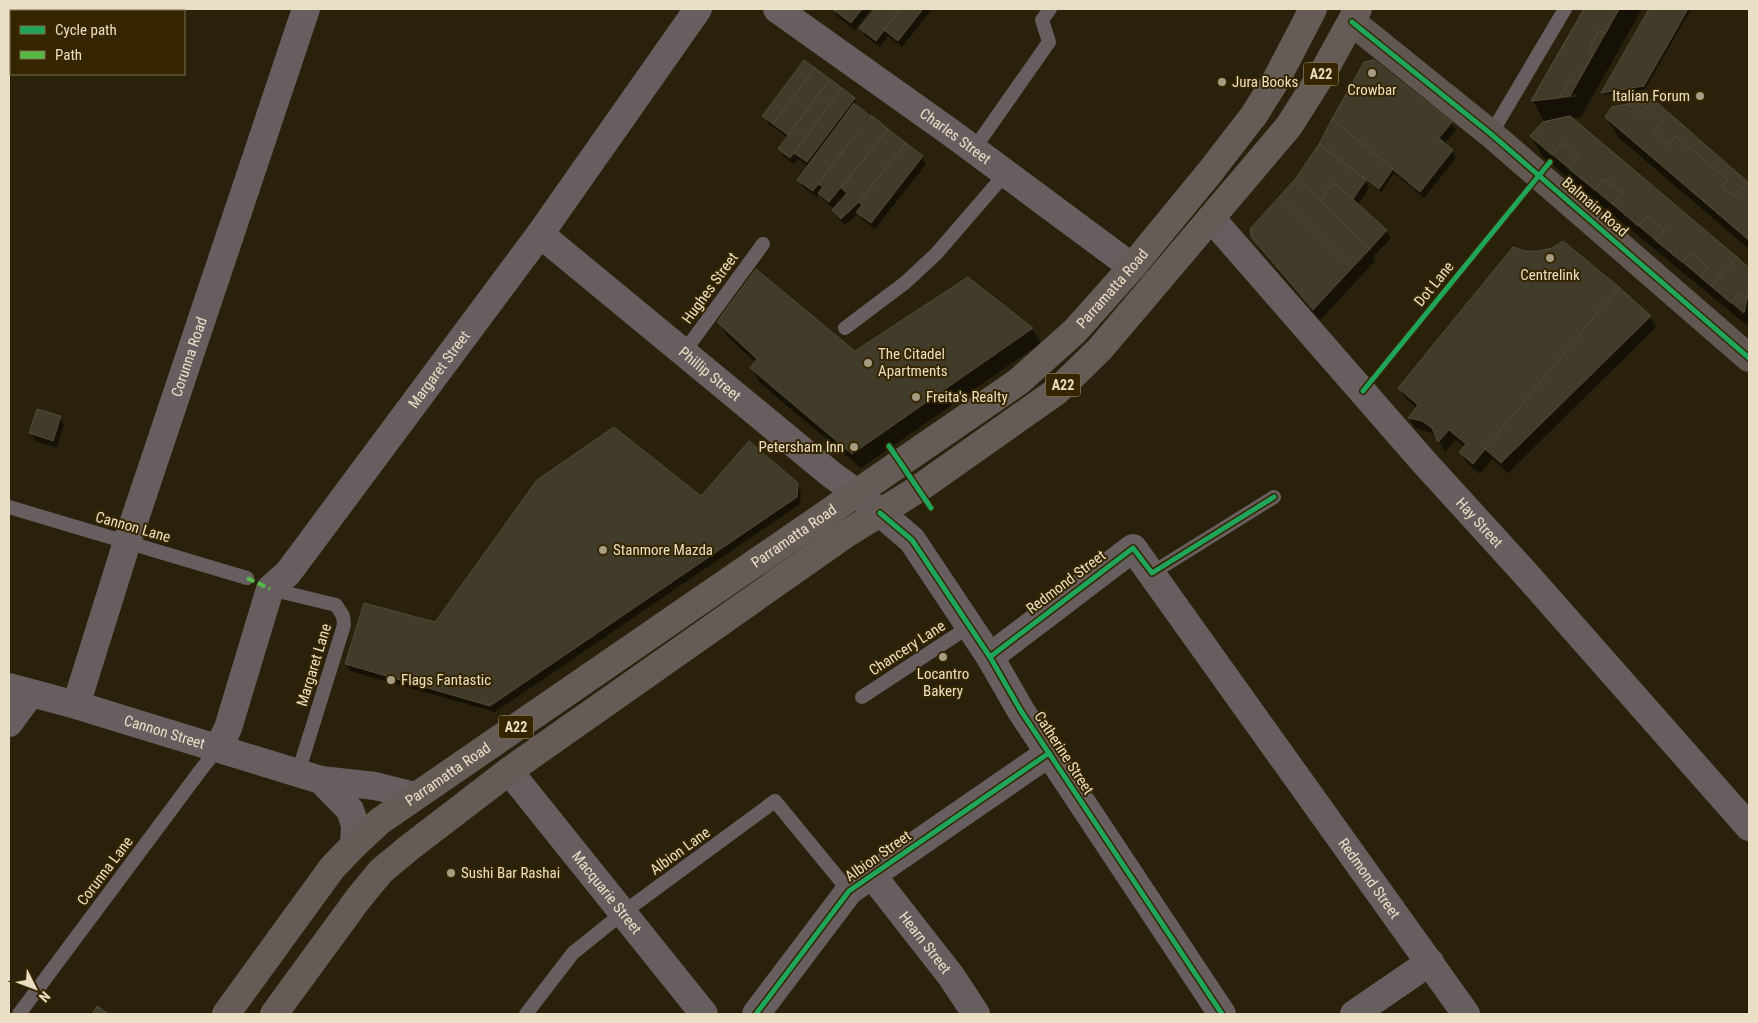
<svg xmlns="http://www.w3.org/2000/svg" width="1758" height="1023" font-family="'Roboto Condensed',sans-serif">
	<rect width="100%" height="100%" fill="#29210c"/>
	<!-- shadow -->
	<g fill="#0007" fill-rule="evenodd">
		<path d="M829 9H871L855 30 837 16 834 11Z"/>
		<path d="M876 9H932L902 47 888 36 880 47 865 36 861 29Z"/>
		<path d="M1585 9H1642L1581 117 1571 118 1749 270V327L1543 157 1531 136 1545 123 1533 101ZM1576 94V97L1557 99V97Z"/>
		<path d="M1650 9H1691L1645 89 1604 95 1602 93Z"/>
		<path d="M1374 61 1451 123 1456 130 1444 144 1452 150 1456 158 1424 198 1394 173 1381 192 1364 179 1369 188 1358 205 1386 231 1391 238 1373 257 1375 261 1320 320 1259 248 1252 236 1297 179 1320 145 1333 120Z"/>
		<path d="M804 62 854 99 858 106 857 107 922 157 926 164 875 229 862 219 859 213 845 225 837 217 834 209 824 200 820 193 817 197 803 187 799 180 808 166 798 159 794 164 784 157 780 149 788 138 768 123 763 116Z"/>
		<path d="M1652 101 1749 185V249L1618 137 1606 117Z"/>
		<path d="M968 278 1032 329 1041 343 861 468 760 383 751 368 756 363 727 336 719 322 855 352Z"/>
		<path d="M1650 317 1656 327 1508 473 1492 459 1480 474 1467 463 1461 452 1465 447 1455 440 1445 452 1438 437 1429 432 1415 428 1409 418 1417 408 1406 399 1399 388Z"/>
		<path d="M60 417 64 425 57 448 35 441 31 433Z"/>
		<path d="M797 484 801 492 800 504 495 712 350 671 346 664 701 498Z"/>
	</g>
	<!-- building -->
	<g fill="#413c29" stroke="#4e4b36">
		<path d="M832 9H862L851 23Z"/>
		<path d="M875 9H900L876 41 859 28Z"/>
		<path d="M900 9H923L898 41 884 30Z"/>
		<path d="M1584 9H1619L1570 96 1531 101Z"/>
		<path d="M1584 9H1619L1605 34 1599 30 1588 52 1593 54 1577 83 1571 79 1559 98 1531 101Z"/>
		<path d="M1649 9H1688L1644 86 1601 93Z"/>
		<path d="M804 60 815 68 773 124 762 116Z"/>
		<path d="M1374 60 1452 122 1439 138 1453 150 1420 192 1332 119 1364 62Z"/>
		<path d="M815 68 830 79 788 135 773 124Z"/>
		<path d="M830 79 842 88 790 158 778 149Z"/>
		<path d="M842 88 855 98 807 162 794 153Z"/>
		<path d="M1653 99 1749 183V240L1605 117 1612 107Z"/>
		<path d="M854 103 869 115 813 191 797 180Z"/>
		<path d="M1628 104 1640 114 1646 107 1662 121 1653 131 1669 145 1676 136 1728 180 1722 187 1734 196 1741 187 1749 194V240L1605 117 1612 107Z"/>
		<path d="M871 115 888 129 829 202 818 193 823 187 818 184Z"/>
		<path d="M1570 116 1749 268V288L1744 313 1530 136 1543 122Z"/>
		<path d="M1570 116 1737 257 1711 286 1700 277 1708 267 1691 252 1682 262 1655 240 1665 230 1647 216 1638 226 1613 204 1622 193 1604 179 1595 190 1569 169 1579 157 1562 143 1552 155 1530 136 1543 122Z"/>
		<path d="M1332 119 1393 169 1379 189 1319 144Z"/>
		<path d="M888 129 906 143 859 202 841 219 832 210 847 193 841 188Z"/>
		<path d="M906 143 923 156 871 223 856 212 862 205 859 202Z"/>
		<path d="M1319 144 1366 180 1353 199 1333 183 1320 201 1296 178Z"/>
		<path d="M1296 178 1370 249 1351 269 1280 196Z"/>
		<path d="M1333 183 1353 199 1387 230 1370 249 1320 201Z"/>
		<path d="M1280 196 1351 269 1313 310 1251 237 1250 229Z"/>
		<path d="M1563 241 1619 287 1473 464 1459 452 1466 444 1449 430 1438 442 1432 428 1422 421 1408 418 1418 405 1398 388 1513 247 1526 251H1539L1552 248Z"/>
		<path d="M1737 257 1749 268V288L1747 299 1739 293 1731 303 1711 286Z"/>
		<path d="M756 269 855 351 968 277 1033 328 852 454 750 368 757 359 717 322Z"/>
		<path d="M1619 287 1651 316 1501 463 1485 449Z"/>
		<path d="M37 409 61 416 53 441 29 433Z"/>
		<path d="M614 427 701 496 749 441 798 483 797 497 490 706 345 664 364 603 435 622 537 480Z"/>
		<path d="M97 1006 109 1014H92Z"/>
	</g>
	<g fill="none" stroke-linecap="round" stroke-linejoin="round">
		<!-- service -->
		<g stroke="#675e5f" stroke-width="14">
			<path d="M1491 134 1565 9"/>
			<path d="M974 149 1049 42 1042 20 1050 9"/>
			<path d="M845 328 906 282 936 254 1006 173"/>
			<path d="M684 352 763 244"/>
			<path d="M9 507 247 578"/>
			<path d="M1152 573 1274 497"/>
			<path d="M270 589 336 605 343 616 344 625 298 773"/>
			<path d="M862 697 970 626"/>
			<path d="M19 1014 200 771 218 748"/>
			<path d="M526 1014 573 953 624 912 775 801 849 891"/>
		</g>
		<!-- minor -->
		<g stroke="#675e5f" stroke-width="28">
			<path id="s1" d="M777 9 950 132 1132 267"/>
			<path d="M22 11V9"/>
			<path d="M9 50 11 43"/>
			<path id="s2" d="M1211 218 1423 461 1525 573 1749 827"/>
			<path id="s3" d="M540 234 832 475 857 493 912 540 990 657 1021 711 1222 1014"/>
			<path id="s4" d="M990 657 1133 548 1466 1014"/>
			<path id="s5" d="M9 687 76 705 321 780 375 786 415 796"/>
			<path id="s6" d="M76 705 127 542 306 9"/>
			<path d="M9 723 31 693"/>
			<path id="s7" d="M218 748 228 728 270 589 288 573 540 234 698 9"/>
			<path id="s8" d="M509 771 704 1014"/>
			<path d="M321 780 350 810 355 825 354 845"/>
			<path id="s9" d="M872 875 951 976 976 1014"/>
			<path d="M756 1014 849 891 1049 753"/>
			<path d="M1354 1014 1430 962"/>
		</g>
		<!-- secondary -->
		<path stroke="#605753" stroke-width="28" d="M1352 22 1491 134 1749 358"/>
		<!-- trunk -->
		<g stroke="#665c57" stroke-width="28">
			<path id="s10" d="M226 1014 332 868 354 845 380 821 1018 382 1075 331 1132 267 1210 172 1254 115 1276 80 1313 9"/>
			<path d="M274 1014 358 899 381 871 410 847 509 771 843 536 918 489 1057 391 1100 349 1289 126 1325 69 1358 9"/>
		</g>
		<!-- quiet -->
		<path stroke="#58b947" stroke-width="4" stroke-dasharray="8 4" stroke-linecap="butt" d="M247 578 270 589"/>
		<!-- cycleway casing -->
		<g stroke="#352600" stroke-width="8">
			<g id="cycleway">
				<path d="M1352 22 1491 134 1749 358"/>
				<path d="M1363 391 1550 162"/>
				<path d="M889 446 931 508"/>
				<path d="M880 513 912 540 990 657 1021 711 1222 1014"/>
				<path d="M990 657 1133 548 1152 573 1274 497"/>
				<path d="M756 1014 849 891 1049 753"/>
			</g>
		</g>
		<!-- cycleway -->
		<use href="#cycleway" stroke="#20a55d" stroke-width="5"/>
	</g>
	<!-- markers -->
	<g fill="#a69c84" stroke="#352600" stroke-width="2">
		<circle cx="1372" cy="73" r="5"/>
		<circle cx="1222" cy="82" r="5"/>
		<circle cx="1700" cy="96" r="5"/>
		<circle cx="1550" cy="258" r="5"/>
		<circle cx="868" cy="363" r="5"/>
		<circle cx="916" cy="397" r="5"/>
		<circle cx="854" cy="447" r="5"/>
		<circle cx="603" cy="550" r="5"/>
		<circle cx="943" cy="657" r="5"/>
		<circle cx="391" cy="680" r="5"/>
		<circle cx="451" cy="873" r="5"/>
	</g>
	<g text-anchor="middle" stroke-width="4" stroke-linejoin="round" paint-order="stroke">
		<!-- shield labels -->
		<g fill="#352600" stroke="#b4a88a" stroke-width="1">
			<rect x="1303.5" y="62.5" width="35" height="23" rx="4"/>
			<rect x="1045.5" y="373.5" width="35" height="23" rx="4"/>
			<rect x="498.5" y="715.5" width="35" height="23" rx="4"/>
		</g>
		<g font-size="14" font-weight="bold" fill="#eadfc5">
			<text x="1321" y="79">A22</text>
			<text x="1063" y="390">A22</text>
			<text x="516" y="732">A22</text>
		</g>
		<!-- poi labels -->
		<g font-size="15" fill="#eadfc5" stroke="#352600" text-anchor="start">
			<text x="1232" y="87">Jura Books</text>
			<text x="1372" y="95" text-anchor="middle">Crowbar</text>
			<text x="1690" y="101" text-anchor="end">Italian Forum</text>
			<text x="1550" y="280" text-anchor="middle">Centrelink</text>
			<text x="878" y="359">The Citadel<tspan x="878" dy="17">Apartments</tspan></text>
			<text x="926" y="402">Freita's Realty</text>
			<text x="844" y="452" text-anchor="end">Petersham Inn</text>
			<text x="613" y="555">Stanmore Mazda</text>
			<text x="943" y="679" text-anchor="middle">Locantro<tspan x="943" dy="17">Bakery</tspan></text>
			<text x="401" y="685">Flags Fantastic</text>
			<text x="461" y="878">Sushi Bar Rashai</text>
		</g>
		<!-- street labels -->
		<g font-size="15" fill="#eadfc5" stroke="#352600">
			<text dy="5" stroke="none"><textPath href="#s1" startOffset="219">Charles Street</textPath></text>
			<text transform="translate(1595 207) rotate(41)" y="5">Balmain Road</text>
			<text transform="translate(1434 284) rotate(-51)" y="5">Dot Lane</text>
			<text transform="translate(710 288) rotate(-54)" y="5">Hughes Street</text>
			<text dy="5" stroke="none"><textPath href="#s10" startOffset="1155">Parramatta Road</textPath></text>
			<text dy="5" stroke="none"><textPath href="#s6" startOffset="366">Corunna Road</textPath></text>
			<text dy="5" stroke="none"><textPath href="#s7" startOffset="445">Margaret Street</textPath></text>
			<text dy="5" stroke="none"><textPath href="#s3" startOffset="220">Phillip Street</textPath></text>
			<text dy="5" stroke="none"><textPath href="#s2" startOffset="406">Hay Street</textPath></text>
			<text transform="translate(133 527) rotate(16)" y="5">Cannon Lane</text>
			<text dy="5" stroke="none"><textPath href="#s10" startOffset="750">Parramatta Road</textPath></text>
			<text transform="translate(1066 582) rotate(-37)" y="5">Redmond Street</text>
			<text transform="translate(907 648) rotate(-33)" y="5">Chancery Lane</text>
			<text transform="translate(314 665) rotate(-73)" y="5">Margaret Lane</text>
			<text dy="5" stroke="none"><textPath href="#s5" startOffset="162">Cannon Street</textPath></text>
			<text transform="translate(1064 753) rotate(57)" y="5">Catherine Street</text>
			<text dy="5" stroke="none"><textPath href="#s10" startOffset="330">Parramatta Road</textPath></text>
			<text transform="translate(680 851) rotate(-36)" y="5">Albion Lane</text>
			<text transform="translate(878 856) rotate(-35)" y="5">Albion Street</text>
			<text transform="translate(105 871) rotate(-53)" y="5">Corunna Lane</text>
			<text dy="5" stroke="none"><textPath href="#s4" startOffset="586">Redmond Street</textPath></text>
			<text dy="5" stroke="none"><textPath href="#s8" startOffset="156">Macquarie Street</textPath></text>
			<text dy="5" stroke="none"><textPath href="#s9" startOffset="86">Hearn Street</textPath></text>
		</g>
	</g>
	<!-- border -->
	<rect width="1758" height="1023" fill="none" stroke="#eadfc5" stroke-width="20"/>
	<!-- legend -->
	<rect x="10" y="10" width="175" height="65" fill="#352600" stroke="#7d704f"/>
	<rect x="20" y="26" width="25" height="8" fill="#20a55d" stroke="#7d704f"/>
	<text x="55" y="35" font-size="15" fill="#eadfc5">Cycle path</text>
	<rect x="20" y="51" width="25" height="8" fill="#58b947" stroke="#7d704f"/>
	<text x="55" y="60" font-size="15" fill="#eadfc5">Path</text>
	<!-- north arrow -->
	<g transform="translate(35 988) rotate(132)" stroke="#352600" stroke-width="4" paint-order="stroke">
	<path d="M0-4L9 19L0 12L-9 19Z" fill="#eadfc5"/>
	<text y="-8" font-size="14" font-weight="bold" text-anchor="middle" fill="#eadfc5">N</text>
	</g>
</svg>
